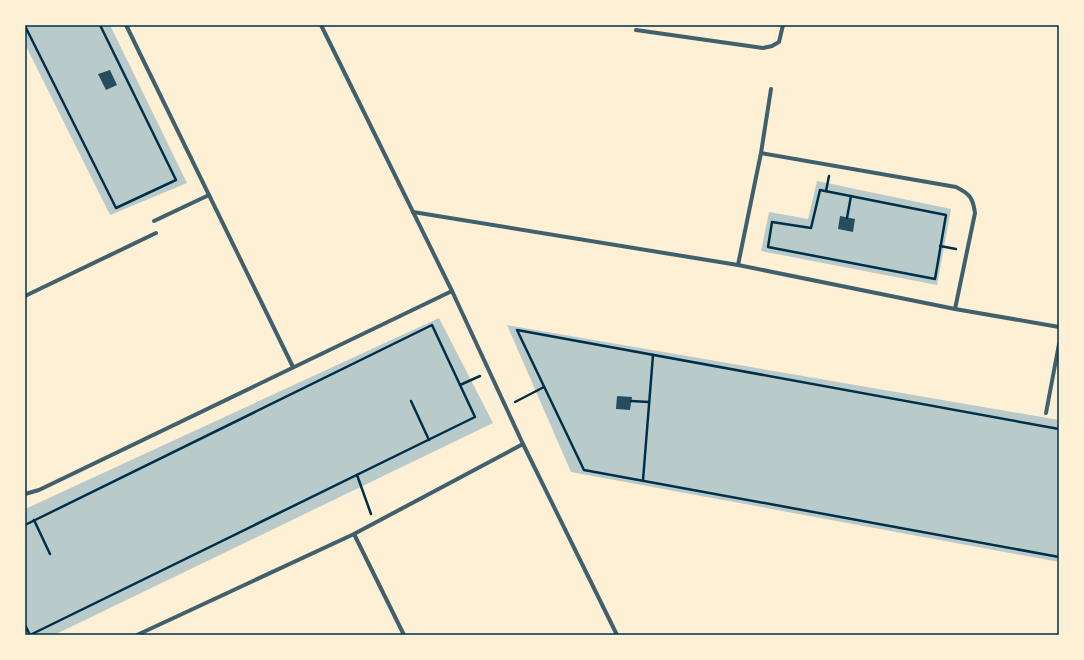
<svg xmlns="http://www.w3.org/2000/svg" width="1084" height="660" font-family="Commissioner,sans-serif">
	<rect width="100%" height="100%" fill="#fdf0d5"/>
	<!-- green -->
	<g fill="#b9caca">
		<path d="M25 25H110L187 183 110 215 25 44Z"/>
		<path d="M817 181 951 209 937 285 761 251 769 212 808 219Z"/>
		<path d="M439 318 493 423 54 635H25V509Z"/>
		<path d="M507 325 1059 420V562L571 472Z"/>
	</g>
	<!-- building -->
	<g fill="#264d5e">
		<path d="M110 70 117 85 106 90 98 74Z"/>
		<path d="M840 216 855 219 853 232 838 229Z"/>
		<path d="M617 396 632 397 630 410 616 409Z"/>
	</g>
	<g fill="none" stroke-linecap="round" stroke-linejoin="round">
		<!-- path -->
		<g stroke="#003049" stroke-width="2.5">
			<path d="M25 26 116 208 176 180 100 25"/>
			<path d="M820 190 946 215 935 279 768 247 772 222 811 228Z"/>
			<path d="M826 191 829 176"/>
			<path d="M847 218 851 196"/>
			<path d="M940 246 956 249"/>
			<path d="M460 385 480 376"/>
			<path d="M411 401 429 440"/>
			<path d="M631 401 649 402"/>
			<path d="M515 402 544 387"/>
			<path d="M1059 429 517 330 584 470 1059 557"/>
			<path d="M357 475 371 514"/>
			<path d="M643 480 653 355"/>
			<path d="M34 520 50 554"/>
			<path d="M25 525 432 325 475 417 30 635 25 625"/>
		</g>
		<!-- minor -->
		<g stroke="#3f606c" stroke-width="4">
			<path d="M126 25 293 367"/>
			<path d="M321 25 452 291 523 444 617 635"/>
			<path d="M636 30 763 48 772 46 779 42 783 25"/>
			<path d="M761 153 956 187C970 194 973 198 975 213L955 309"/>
			<path d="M413 212 738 265 955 309 1059 327"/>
			<path d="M154 221 209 195"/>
			<path d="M738 265 761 153 771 89"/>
			<path d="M25 296 156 233"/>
			<path d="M1046 413 1059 344"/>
			<path d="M25 494 39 490 452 291"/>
			<path d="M354 534 404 635"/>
			<path d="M137 635 354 534 523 444"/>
		</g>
	</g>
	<!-- border -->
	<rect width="1084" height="660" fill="none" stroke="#fdf0d5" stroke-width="52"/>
	<rect x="26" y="26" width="1032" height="608" fill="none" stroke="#003049" stroke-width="1.5"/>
</svg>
